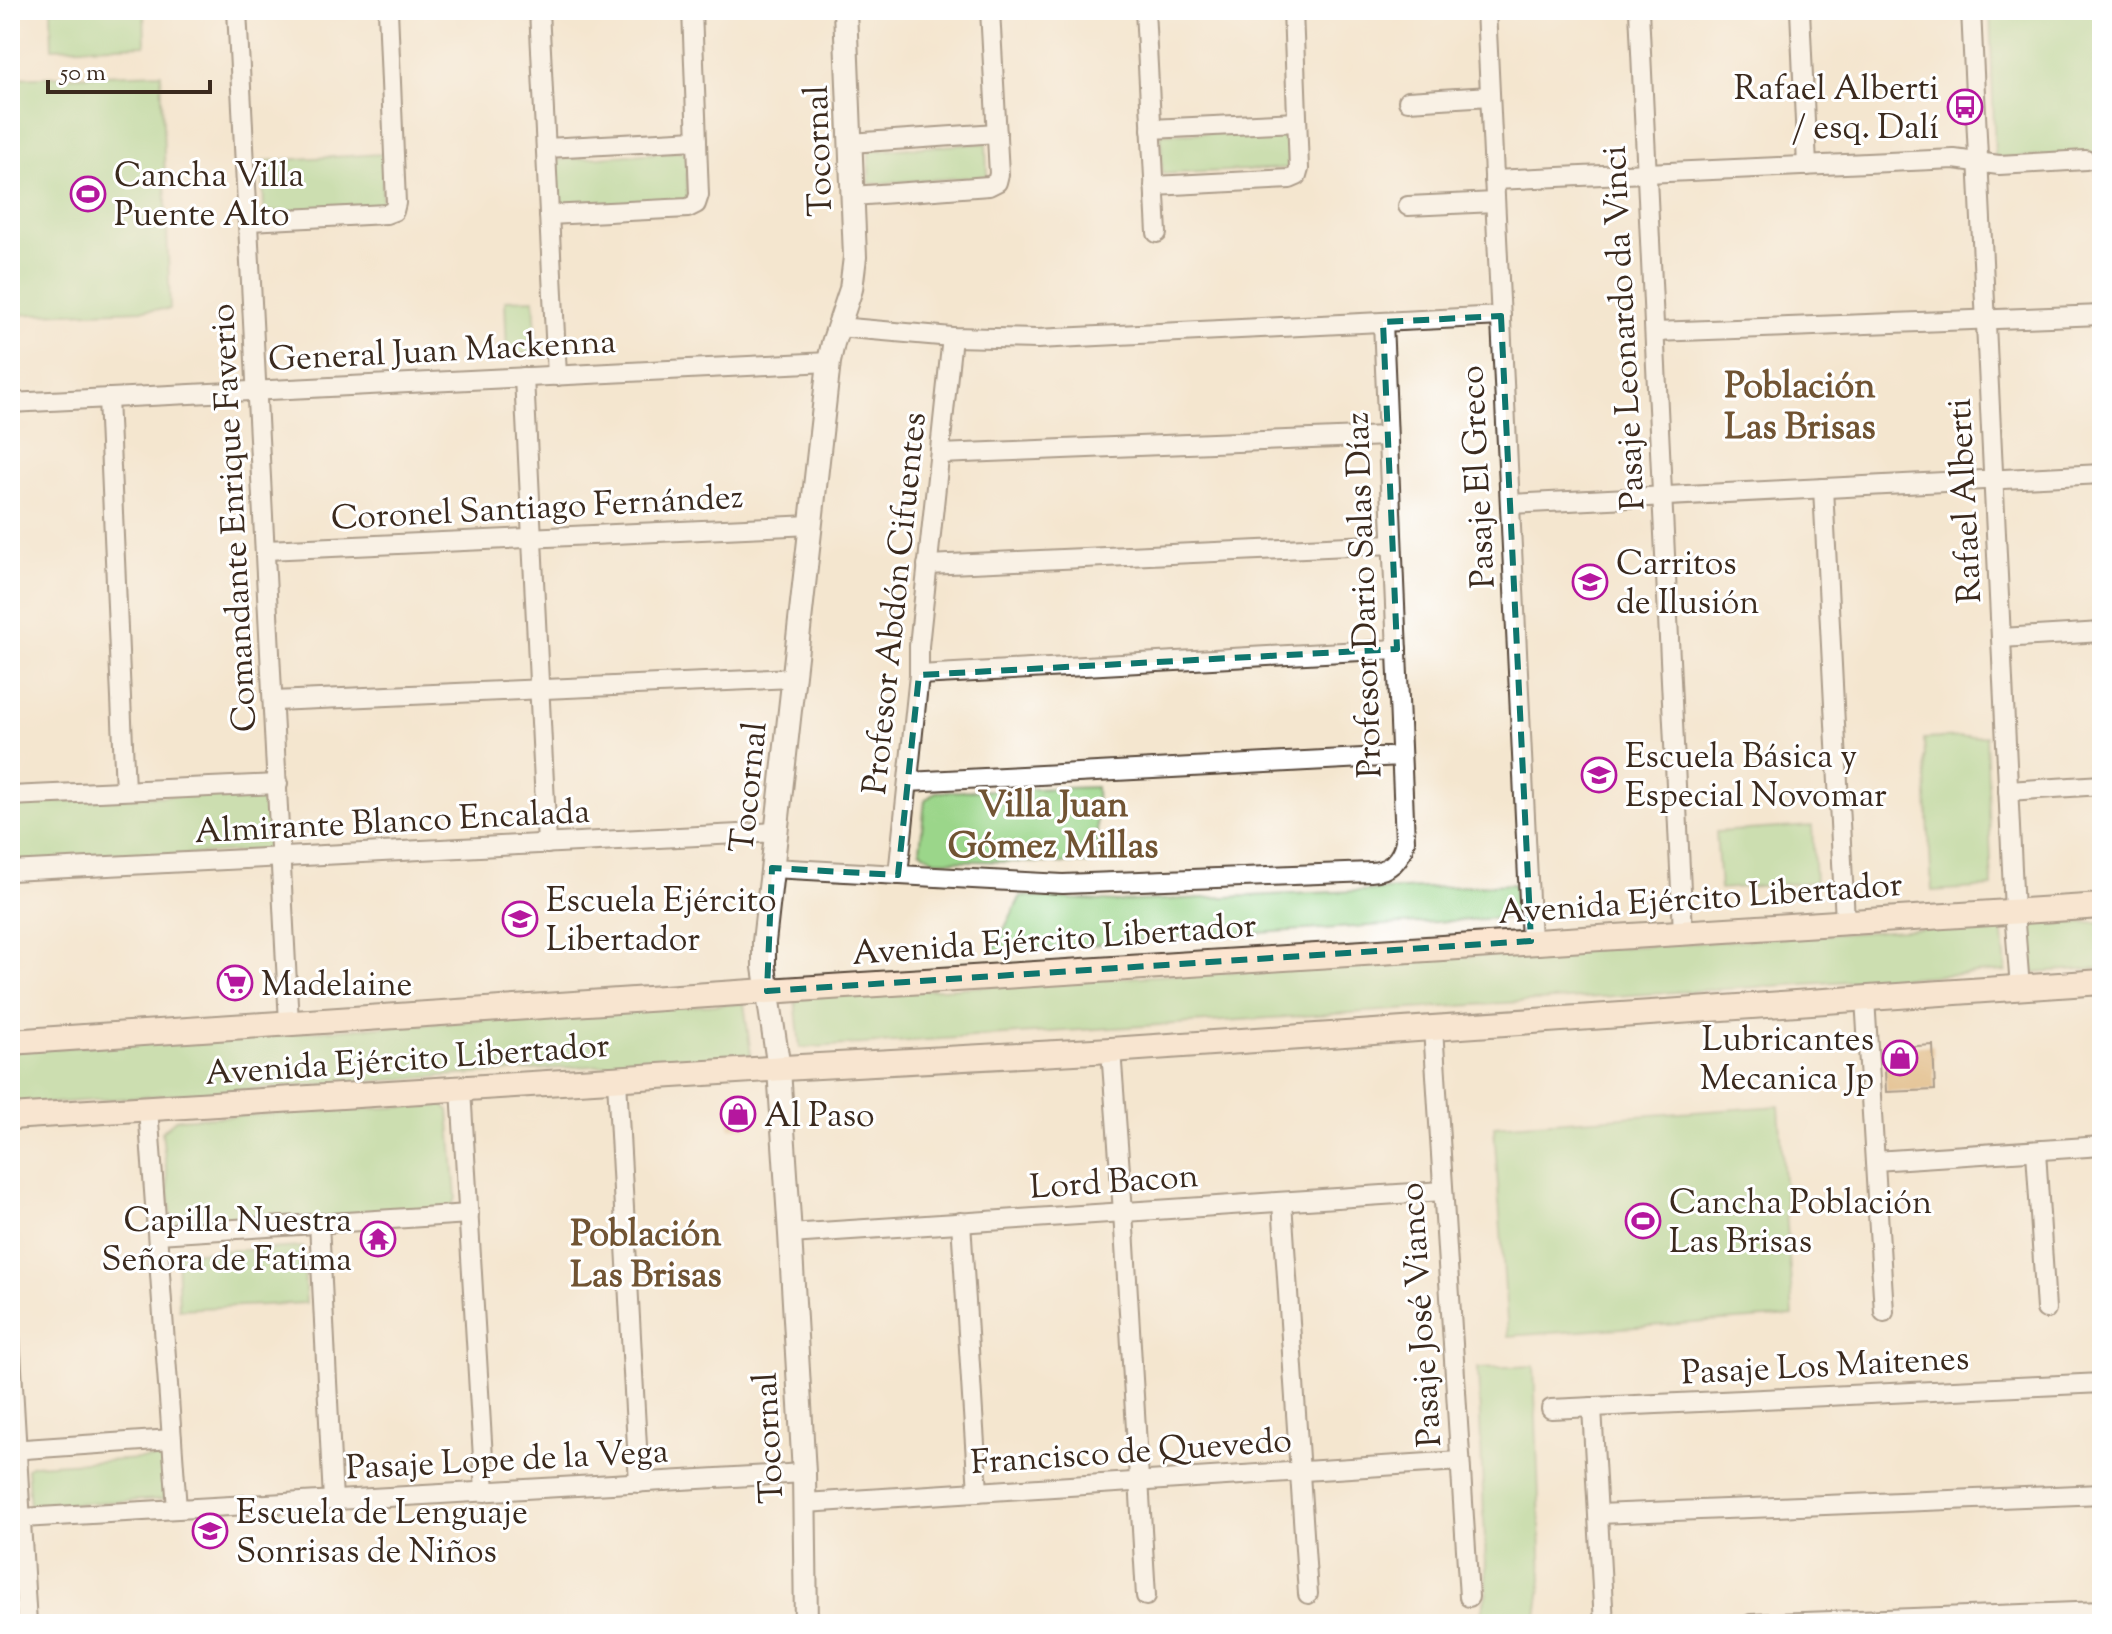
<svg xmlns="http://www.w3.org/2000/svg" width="2112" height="1634" font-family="'Sorts Mill Goudy',serif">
	<rect width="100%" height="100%" fill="#fff"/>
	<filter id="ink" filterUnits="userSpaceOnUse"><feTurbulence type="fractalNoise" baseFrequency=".0125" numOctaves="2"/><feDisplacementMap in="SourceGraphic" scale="16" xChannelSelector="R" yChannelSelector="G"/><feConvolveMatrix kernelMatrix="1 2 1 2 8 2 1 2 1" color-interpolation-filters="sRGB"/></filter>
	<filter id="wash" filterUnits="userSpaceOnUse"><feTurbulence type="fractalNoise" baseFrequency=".006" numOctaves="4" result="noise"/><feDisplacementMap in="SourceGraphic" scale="32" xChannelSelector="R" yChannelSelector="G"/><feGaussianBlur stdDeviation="1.8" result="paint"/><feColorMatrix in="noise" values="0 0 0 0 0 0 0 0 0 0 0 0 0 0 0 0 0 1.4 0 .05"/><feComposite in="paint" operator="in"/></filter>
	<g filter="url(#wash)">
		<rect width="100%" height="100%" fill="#f4e6cf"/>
		<!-- green -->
		<g fill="#9bd68a" stroke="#6b8054" stroke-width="2">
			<path d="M51 10H144L145 45 52 48Z"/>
			<path d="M1990 10H2102V190L2090 154 1995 158Z"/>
			<path d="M161 73 170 309 10 315V78Z"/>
			<path d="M1283 130 1290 136V168L1162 174 1161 134Z"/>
			<path d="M986 143 987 176 869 184V151Z"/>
			<path d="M686 151 688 201 556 206V160Z"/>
			<path d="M382 154V207L264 212 263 161Z"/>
			<path d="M534 299 537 353 507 354 505 300Z"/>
			<path d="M1986 736 1992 887 1932 891 1924 739Z"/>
			<path d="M1096 787 1098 864 934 860 920 850 925 800 936 792Z"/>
			<path d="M260 791 268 801 270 850 10 864V804Z"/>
			<path d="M1812 826 1815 882 1720 889 1716 832Z"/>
			<path d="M1514 884 1516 917 1174 938 992 953 1021 896 1117 902Z"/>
			<path d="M2102 922V968L2033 972 2030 924Z"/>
			<path d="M2002 924 2006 971 800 1048 795 998Z"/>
			<path d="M744 1003 751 1055 10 1106V1051Z"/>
			<path d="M442 1105 449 1110 456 1198 450 1208 181 1226 172 1220 162 1132 176 1119Z"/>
			<path d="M1779 1106 1793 1316 1508 1336 1494 1126Z"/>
			<path d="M303 1247 306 1303 179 1309 177 1253Z"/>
			<path d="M1534 1366 1542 1580 1536 1624H1478L1487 1592 1478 1368Z"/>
			<path d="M158 1458 165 1462V1499L30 1506 27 1468 33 1465Z"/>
		</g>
		<g id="blocks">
			<!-- building -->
			<g fill="#d4a15a">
				<path d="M1933 1045 1935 1090 1886 1092 1884 1048Z"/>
				<path d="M746 1100 747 1127 729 1128 728 1101Z"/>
			</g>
		</g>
	</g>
	<g filter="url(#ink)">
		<use href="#blocks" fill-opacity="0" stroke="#574639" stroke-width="2"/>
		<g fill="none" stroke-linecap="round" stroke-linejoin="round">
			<!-- minor casing -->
			<g stroke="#574639" stroke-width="22">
				<g id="minor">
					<path d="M237 10 289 1023"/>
					<path d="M539 10 557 376"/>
					<path d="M1145 10 1157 233"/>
					<path d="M1486 10 1531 941"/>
					<path d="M1639 10 1683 932"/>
					<path d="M1800 10 1807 166"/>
					<path d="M1971 10 2014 911 2020 988"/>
					<path d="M1408 101 1490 96"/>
					<path d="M1151 129 1297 122"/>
					<path d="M850 143 997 133"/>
					<path d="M546 148 697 140"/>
					<path d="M1494 180 1954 159 1999 165 2086 160"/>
					<path d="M1154 186 1290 179 1297 176 1299 169 1293 10"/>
					<path d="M853 196 989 186 997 182 999 174 990 10"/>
					<path d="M1408 206 1495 202"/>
					<path d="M549 215 688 208 696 204 699 195 692 10"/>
					<path d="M249 221 386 214 394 211 396 203 388 10"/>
					<path d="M838 327 952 337 1037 339 1501 316"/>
					<path d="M1655 332 2102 315"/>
					<path d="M524 377 547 844"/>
					<path d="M108 398 125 790"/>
					<path d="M10 403 829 362"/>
					<path d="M940 454 1387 436"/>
					<path d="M1823 488 1845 921"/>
					<path d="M1510 504 2102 474"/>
					<path d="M266 550 811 525"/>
					<path d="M927 565 1392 544"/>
					<path d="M2001 638 2102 632"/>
					<path d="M919 675 1397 649"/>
					<path d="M274 701 793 678"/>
					<path d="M908 782 1401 756"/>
					<path d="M2008 791 2102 785"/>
					<path d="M10 796 278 784"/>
					<path d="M772 868 1063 884 1371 872C1390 871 1401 860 1405 841L1383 322"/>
					<path d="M10 871 776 832"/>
					<path d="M898 875 919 675V646L952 337"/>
					<path d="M1865 998 1884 1312"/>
					<path d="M1433 1028 1469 1597"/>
					<path d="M1111 1050 1123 1212 1146 1596"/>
					<path d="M617 1080 639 1483"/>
					<path d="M461 1089 485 1492"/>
					<path d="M148 1108 177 1509"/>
					<path d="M2036 1151 2046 1309"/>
					<path d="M1875 1161 2102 1146"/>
					<path d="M1282 1202 1308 1594"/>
					<path d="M961 1222 978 1492"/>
					<path d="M319 1223 333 1500"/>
					<path d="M158 1234 469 1214"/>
					<path d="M790 1234 1443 1191"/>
					<path d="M10 1335 27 1624"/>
					<path d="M1592 1407 1604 1624"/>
					<path d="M1551 1409 2102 1383"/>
					<path d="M10 1450 172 1439"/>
					<path d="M805 1503 1460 1461"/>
					<path d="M1598 1514 2102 1494"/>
					<path d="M22 1518 804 1473"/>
					<path d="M1751 1624 2102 1611"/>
				</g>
			</g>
			<!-- tertiary casing -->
			<g stroke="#574639" stroke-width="26">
				<path id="tertiary" d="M806 1624 804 1473 790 1234 779 1069 764 967V942L829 362 833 343 851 289 855 257 845 10"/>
			</g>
			<!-- secondary casing -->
			<g stroke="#574639" stroke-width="28">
				<g id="secondary">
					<path d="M10 1042 767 991 2102 906"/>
					<path d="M10 1117 801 1067 1111 1050 2102 982"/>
				</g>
			</g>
			<!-- minor -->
			<use href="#minor" stroke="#fff" stroke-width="18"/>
			<!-- tertiary -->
			<use href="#tertiary" stroke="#fff" stroke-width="22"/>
			<!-- secondary -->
			<use href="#secondary" stroke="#fce5d0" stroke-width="24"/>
		</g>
	</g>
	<!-- marked area -->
	<path d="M0 0H2112V1634H0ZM1501 316 1531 941 767 991 772 868 898 875 919 675 1397 649 1383 322Z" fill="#f4e6cf" fill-opacity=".55" fill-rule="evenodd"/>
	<path fill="none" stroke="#0f766e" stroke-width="6" stroke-dasharray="16 10" stroke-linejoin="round" d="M1501 316 1531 941 767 991 772 868 898 875 919 675 1397 649 1383 322Z"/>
	<!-- icons -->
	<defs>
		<g id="bus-ring" transform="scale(1.8)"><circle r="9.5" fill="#fff" stroke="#b5179e" stroke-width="1.5"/><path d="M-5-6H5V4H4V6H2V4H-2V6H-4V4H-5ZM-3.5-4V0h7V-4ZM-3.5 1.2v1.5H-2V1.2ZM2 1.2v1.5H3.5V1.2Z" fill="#b5179e"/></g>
		<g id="stadium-ring" transform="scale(1.8)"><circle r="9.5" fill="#fff" stroke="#b5179e" stroke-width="1.5"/><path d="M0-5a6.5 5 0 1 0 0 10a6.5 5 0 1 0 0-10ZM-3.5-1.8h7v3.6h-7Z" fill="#b5179e"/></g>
		<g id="school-ring" transform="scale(1.8)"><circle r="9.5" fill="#fff" stroke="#b5179e" stroke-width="1.5"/><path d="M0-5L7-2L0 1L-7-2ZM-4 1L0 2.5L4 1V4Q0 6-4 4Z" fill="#b5179e"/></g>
		<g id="supermarket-ring" transform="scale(1.8)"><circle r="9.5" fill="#fff" stroke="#b5179e" stroke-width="1.5"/><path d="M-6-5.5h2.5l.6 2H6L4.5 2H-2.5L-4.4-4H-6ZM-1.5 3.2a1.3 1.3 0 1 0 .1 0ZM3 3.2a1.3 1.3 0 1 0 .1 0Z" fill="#b5179e"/></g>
		<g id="shop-ring" transform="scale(1.8)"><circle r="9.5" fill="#fff" stroke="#b5179e" stroke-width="1.5"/><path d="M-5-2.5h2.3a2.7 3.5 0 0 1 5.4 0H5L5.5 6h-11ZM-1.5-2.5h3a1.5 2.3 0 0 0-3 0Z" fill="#b5179e"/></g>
		<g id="temple-ring" transform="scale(1.8)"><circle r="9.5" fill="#fff" stroke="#b5179e" stroke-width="1.5"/><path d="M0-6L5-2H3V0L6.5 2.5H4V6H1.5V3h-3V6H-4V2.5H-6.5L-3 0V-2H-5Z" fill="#b5179e"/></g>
	</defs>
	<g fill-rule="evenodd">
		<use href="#bus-ring" x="1965" y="107"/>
		<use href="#stadium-ring" x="88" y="194"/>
		<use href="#school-ring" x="1590" y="582"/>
		<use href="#school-ring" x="1599" y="775"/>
		<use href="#school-ring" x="520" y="919"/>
		<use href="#supermarket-ring" x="235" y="983"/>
		<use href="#shop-ring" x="1900" y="1058"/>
		<use href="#shop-ring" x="738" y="1114"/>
		<use href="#stadium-ring" x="1643" y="1221"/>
		<use href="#temple-ring" x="378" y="1239"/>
		<use href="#school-ring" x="210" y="1531"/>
	</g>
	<g text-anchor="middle" stroke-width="6" stroke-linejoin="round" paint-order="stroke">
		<!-- poi labels -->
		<g font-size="34" fill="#3b2a1e" stroke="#fff" text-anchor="start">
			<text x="1939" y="99" text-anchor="end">Rafael Alberti<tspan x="1939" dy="39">/ esq. Dalí</tspan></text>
			<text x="114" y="186">Cancha Villa<tspan x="114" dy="39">Puente Alto</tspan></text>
			<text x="1616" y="574">Carritos<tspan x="1616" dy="39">de Ilusión</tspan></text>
			<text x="1625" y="767">Escuela Básica y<tspan x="1625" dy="39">Especial Novomar</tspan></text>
			<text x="546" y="911">Escuela Ejército<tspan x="546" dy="39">Libertador</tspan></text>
			<text x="261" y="995">Madelaine</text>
			<text x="1874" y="1050" text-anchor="end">Lubricantes<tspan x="1874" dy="39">Mecanica Jp</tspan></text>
			<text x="764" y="1126">Al Paso</text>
			<text x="1669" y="1213">Cancha Población<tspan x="1669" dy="39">Las Brisas</tspan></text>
			<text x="352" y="1231" text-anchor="end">Capilla Nuestra<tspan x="352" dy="39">Señora de Fatima</tspan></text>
			<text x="236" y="1523">Escuela de Lenguaje<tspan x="236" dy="39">Sonrisas de Niños</tspan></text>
		</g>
		<!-- street labels -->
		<g font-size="34" fill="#3b2a1e" stroke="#fff">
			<text transform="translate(817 151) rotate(-92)" y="12">Tocornal</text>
			<text transform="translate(1622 328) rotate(-93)" y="12">Pasaje Leonardo da Vinci</text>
			<text transform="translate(442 349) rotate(-3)" y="12">General Juan Mackenna</text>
			<text transform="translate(1476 477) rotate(-93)" y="12">Pasaje El Greco</text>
			<text transform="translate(1963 501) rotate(-93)" y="12">Rafael Alberti</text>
			<text transform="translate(537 506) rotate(-3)" y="12">Coronel Santiago Fernández</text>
			<text transform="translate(232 518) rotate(-93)" y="12">Comandante Enrique Faverio</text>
			<text transform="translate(1362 595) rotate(-92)" y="12">Profesor Dario Salas Díaz</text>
			<text transform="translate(893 603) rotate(-84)" y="12">Profesor Abdón Cifuentes</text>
			<text transform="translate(747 787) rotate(-84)" y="12">Tocornal</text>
			<text transform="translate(392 820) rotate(-3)" y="12">Almirante Blanco Encalada</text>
			<text transform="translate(1700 897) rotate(-4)" y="12">Avenida Ejército Libertador</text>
			<text transform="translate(1054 938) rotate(-4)" y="12">Avenida Ejército Libertador</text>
			<text transform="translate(407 1058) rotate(-4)" y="12">Avenida Ejército Libertador</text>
			<text transform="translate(1114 1180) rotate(-4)" y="12">Lord Bacon</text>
			<text transform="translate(1419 1315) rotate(-94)" y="12">Pasaje José Vianco</text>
			<text transform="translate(1825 1364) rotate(-3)" y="12">Pasaje Los Maitenes</text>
			<text transform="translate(767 1438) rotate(-93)" y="12">Tocornal</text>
			<text transform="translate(1131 1450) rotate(-4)" y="12">Francisco de Quevedo</text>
			<text transform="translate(507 1458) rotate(-3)" y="12">Pasaje Lope de la Vega</text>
		</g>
		<!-- neighbourhood labels -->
		<g font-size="36" font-weight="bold" fill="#715433" stroke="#fff">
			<text x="1800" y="397">Población<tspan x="1800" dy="41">Las Brisas</tspan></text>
			<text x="1053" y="816">Villa Juan<tspan x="1053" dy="41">Gómez Millas</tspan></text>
			<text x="646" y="1245">Población<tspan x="646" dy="41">Las Brisas</tspan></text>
		</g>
	</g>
	<!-- margin -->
	<rect width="2112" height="1634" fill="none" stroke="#fff" stroke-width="40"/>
	<!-- scale -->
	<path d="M48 80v12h162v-12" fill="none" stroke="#3b2a1e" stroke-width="4"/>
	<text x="60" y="80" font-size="24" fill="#3b2a1e" stroke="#ffffff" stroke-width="6" paint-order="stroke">50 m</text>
</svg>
